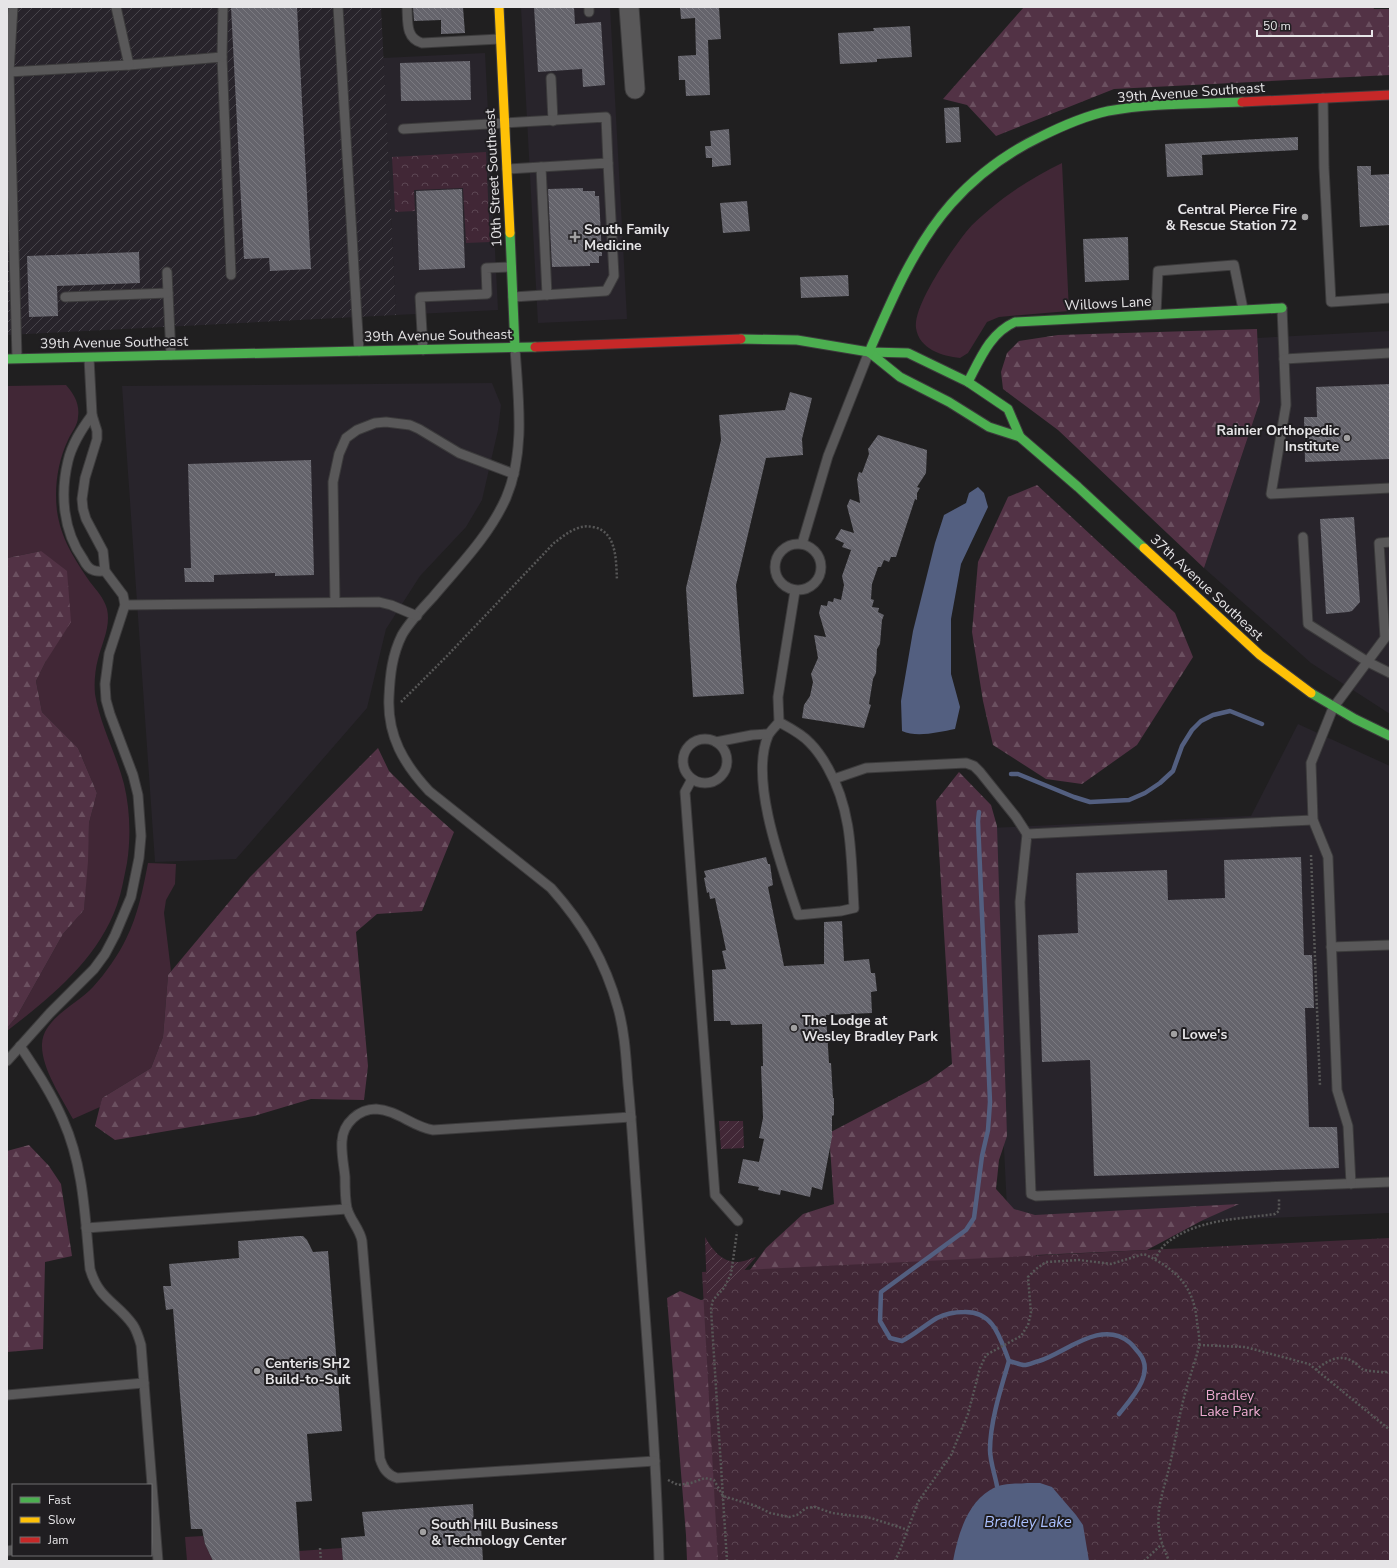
<svg xmlns="http://www.w3.org/2000/svg" width="1397" height="1568" font-family="'Nunito Sans',sans-serif">
	<defs>
		<pattern id="industrial-furrows" width="10" height="10" patternUnits="userSpaceOnUse"><rect width="10" height="10" fill="#28242b"/><path d="M-1 1l2-2M0 10L10 0M9 11l2-2" fill="none" stroke="#47444a"/></pattern>
		<pattern id="forest-firs" width="22" height="20" patternUnits="userSpaceOnUse"><rect width="22" height="20" fill="#523245"/><path d="M5 1l3.5 6h-7zM16 11l3.5 6h-7z" fill="#6b5060"/></pattern>
		<pattern id="park-crowns" width="20" height="18" patternUnits="userSpaceOnUse"><rect width="20" height="18" fill="#412736"/><path d="M2 6a3 3 0 1 1 6 0M12 15a3 3 0 1 1 6 0" fill="none" stroke="#5c4653"/></pattern>
		<pattern id="garden-furrows" width="10" height="10" patternUnits="userSpaceOnUse"><rect width="10" height="10" fill="#412736"/><path d="M-1 1l2-2M0 10L10 0M9 11l2-2" fill="none" stroke="#5c4653"/></pattern>
		<pattern id="building-back-hatch" width="6" height="6" patternUnits="userSpaceOnUse"><rect width="6" height="6" fill="#65646c"/><path d="M-1 5l2 2M0 0l6 6M5-1l2 2" fill="none" stroke="#7b7a81"/></pattern>
	</defs>
	<rect width="100%" height="100%" fill="#201f20"/>
	<!-- built -->
	<g fill="#28242b">
		<path d="M521 7H610L627 319 538 323Z"/>
		<path d="M485 53 498 310 396 315 383 58Z"/>
		<path d="M1390 331V714L1311 663 1204 568 1260 401 1257 338Z"/>
		<path d="M492 383 501 405 498 430 482 500 466 527 420 576 386 629 367 708 236 859 155 862 122 386Z"/>
		<path d="M1298 724 1390 766V1213L1008 1229 988 828 1251 816Z"/>
	</g>
	<!-- industrial -->
	<path fill="url(#industrial-furrows)" d="M7 7H381L396 315 7 335Z"/>
	<!-- grass -->
	<g fill="#412736">
		<path d="M1062 163 1069 311 999 317 987 322 968 353 960 358C942 356 919 349 916 328 913 305 952 250 966 232 973 223 982 216 990 209 1012 190 1036 176 1062 163Z"/>
		<path d="M66 385C74 394 80 404 78 417 78 425 71 433 68 440 58 461 54 487 57 511 61 539 74 558 90 582 97 591 104 598 107 609 111 626 102 643 98 659 95 670 94 683 95 694 100 725 116 753 124 784 130 809 131 837 127 863 124 877 122 891 117 905 98 959 51 997 7 1031V1028L17 1016 63 934 84 910 89 823 97 793 78 748 42 712 36 681 46 661 41 551 7 558V386Z"/>
		<path d="M148 863 176 864 175 884 166 900 164 913 171 971 168 975 163 1037 151 1068 102 1098 100 1107 73 1119C62 1098 41 1068 42 1044 43 1018 78 1004 93 987 105 974 119 954 126 939 138 915 143 889 148 863Z"/>
		<path d="M203 1536 205 1544 213 1561H187L185 1537Z"/>
		<path d="M342 1548 343 1561H300L299 1551Z"/>
	</g>
	<!-- forest -->
	<g fill="url(#forest-firs)">
		<path d="M1024 7H1373L1374 9H1390V75L1114 89 996 136 967 105 943 99Z"/>
		<path d="M1257 329 1260 401 1204 568 1058 430 1003 389 1001 372 1007 353 1019 341 1058 335Z"/>
		<path d="M1037 485 1175 613 1193 657 1137 745 1082 784 1046 779 993 745 983 701 972 632 978 562 1008 497Z"/>
		<path d="M41 551 67 571 71 622 46 661 36 681 42 712 78 748 97 793 89 823 88 861 84 910 63 934 17 1016 7 1028V558Z"/>
		<path d="M378 748 389 771 414 796 454 832 422 911 377 914 356 932 368 1066 364 1100 311 1099 254 1116 115 1140 95 1126 102 1098 151 1068 163 1037 168 975 250 877Z"/>
		<path d="M959 772 991 805 997 826 1007 1136 999 1160 996 1189 1014 1209 1035 1215 1239 1204 1203 1220 1147 1250 1036 1255 888 1561H687L686 1535 667 1298 680 1291 701 1300 734 1292 766 1248 803 1214 834 1204 829 1133 928 1081 952 1064 936 801Z"/>
		<path d="M29 1145 49 1166 61 1184 72 1256 45 1262 43 1349 7 1352V1151Z"/>
	</g>
	<!-- park -->
	<g fill="url(#park-crowns)">
		<path d="M486 152 490 242 466 243 463 188 414 190 415 211 395 212 392 157Z"/>
		<path d="M1390 1238V1561H718L702 1272Z"/>
	</g>
	<!-- garden -->
	<g fill="url(#garden-furrows)">
		<path d="M719 1121H743L744 1148 721 1149Z"/>
		<path d="M705 1237C713 1250 721 1262 738 1262 744 1262 751 1258 756 1257L726 1291 707 1296Z"/>
	</g>
	<!-- water -->
	<g fill="#535f80">
		<path d="M978 487 984 493 988 507 961 564 951 619V674L960 707 955 729C939 732 917 738 902 731L901 701 913 631 935 543 944 515 966 503 969 493Z"/>
		<path d="M1027 1483H1040L1052 1487 1076 1515 1083 1525 1089 1561H953C958 1534 968 1499 996 1487 1005 1483 1017 1484 1027 1483Z"/>
	</g>
	<g fill="none" stroke-linecap="round" stroke-linejoin="round">
		<!-- stream -->
		<g stroke="#535f80" stroke-width="4.5">
			<path d="M1011 774H1018L1074 797 1090 802 1129 800 1145 793 1160 783 1173 771 1182 746 1192 730 1201 721 1213 715 1230 711 1262 724"/>
			<path d="M979 812 978 821 990 1102 988 1130 982 1156 974 1218 966 1230 881 1292 880 1321 890 1338 902 1341C914 1335 925 1325 937 1318 945 1314 956 1312 964 1312 994 1311 1000 1338 1009 1361 1014 1362 1020 1365 1024 1365 1029 1365 1034 1362 1039 1361 1065 1353 1101 1319 1129 1342 1133 1345 1136 1350 1139 1353 1156 1373 1131 1399 1119 1414"/>
			<path d="M997 1486C995 1475 990 1461 990 1450 990 1422 1001 1388 1009 1361"/>
		</g>
	</g>
	<!-- building -->
	<g fill="url(#building-back-hatch)">
		<path d="M231 7H297L311 269 270 271 269 258 244 259Z"/>
		<path d="M413 7H463L465 33 441 34V20L414 21Z"/>
		<path d="M534 7H574L575 24 601 22 605 85 583 87 582 69 538 72Z"/>
		<path d="M680 7H719L721 39 708 40 710 95 686 96 685 80H679L678 56 696 55 695 18 681 19Z"/>
		<path d="M910 26 912 57 877 59V62L840 64 838 33 874 31 873 28Z"/>
		<path d="M470 61 471 100 401 101 400 63Z"/>
		<path d="M959 107 961 142 946 143 944 108Z"/>
		<path d="M729 129 731 165 712 167V158H706L705 146H711L710 131Z"/>
		<path d="M1298 137V150L1202 155 1203 175 1167 177 1165 144Z"/>
		<path d="M1357 166H1371V175L1390 174V225L1360 227Z"/>
		<path d="M583 188V191H595V196H599L602 256H599V263H590V266L552 267 548 189Z"/>
		<path d="M462 189 465 268 419 270 416 191Z"/>
		<path d="M747 201 750 231 723 233 720 203Z"/>
		<path d="M1128 237 1129 280 1085 282 1083 239Z"/>
		<path d="M139 252 140 283 57 286 58 316 29 317 27 256Z"/>
		<path d="M848 275 849 296 801 298 800 277Z"/>
		<path d="M1390 384V459L1305 462 1304 417H1317L1316 387Z"/>
		<path d="M790 392 812 398 802 439 803 455 766 458 736 585 744 694 693 697 686 588 721 440 719 415 785 410Z"/>
		<path d="M878 435 927 450 926 473 917 487 920 488 917 493V500L915 499 896 557H891L889 562 884 560 881 567H878L872 584 871 599 874 600 872 607 879 608 878 612 884 615 882 620 880 644 877 649 876 673 873 679 869 704 871 705 864 728 802 718 804 705 810 696 813 682 811 674 818 658 814 635 826 637 819 613 821 605 827 606 828 601 833 602 834 598 841 600 844 585 842 576 851 550 842 547 844 543 835 539 841 529 854 533 847 506 850 499 860 503 857 479 859 472 862 473 869 454 868 449Z"/>
		<path d="M311 460 314 575 275 576V573L214 575V582H185L184 568H191L188 464Z"/>
		<path d="M1354 517 1360 602 1352 611 1348 612 1326 614 1320 519Z"/>
		<path d="M766 857 768 864H770L773 885 768 887 784 966 824 964V922L842 921 844 961 869 959 871 973H875L877 991 871 992 872 1013 826 1015 829 1063H831L833 1098H834V1115L832 1116V1137L822 1190 812 1187 810 1197 781 1190 780 1195 758 1190 759 1187 738 1183 743 1159 759 1162 764 1139 759 1138 763 1118 761 1066H763L762 1024 731 1025 730 1021H714L712 970 726 969 722 951 726 950 715 898 710 899 709 892 707 893 704 878 706 877 704 871Z"/>
		<path d="M1301 857 1304 955H1312L1314 1008H1305L1309 1127H1337L1339 1168 1094 1176 1090 1060 1042 1062 1038 935 1078 933 1076 873 1167 870 1168 900 1225 898 1224 860Z"/>
		<path d="M298 1236H303L307 1240 313 1252 328 1251 342 1431 307 1434 312 1501 296 1502 300 1561H213L205 1544 202 1529H191L173 1309 166 1310 163 1286H171L169 1264 239 1258 238 1241Z"/>
		<path d="M473 1504 474 1527H481L483 1561H343L341 1538 365 1536 362 1512Z"/>
	</g>
	<g fill="none" stroke-linecap="round" stroke-linejoin="round">
		<!-- lane casing -->
		<g stroke="#3c3b3c" stroke-width="11">
			<g id="lane">
				<path d="M116 7 129 65 222 57 231 275"/>
				<path d="M338 7 359 351"/>
				<path d="M407 7C408 21 405 38 422 43L500 39"/>
				<path d="M589 7V12"/>
				<path d="M222 57 223 7"/>
				<path d="M9 72 13 7"/>
				<path d="M551 78 553 121"/>
				<path d="M1323 98 1324 167 1331 302 1390 298"/>
				<path d="M403 129 606 117 608 163"/>
				<path d="M541 167 547 295"/>
				<path d="M507 169 608 163 614 276 606 291 513 297"/>
				<path d="M167 272 171 355"/>
				<path d="M65 297 168 293"/>
				<path d="M1282 308 1286 405 1271 494 1390 488"/>
				<path d="M1156 314 1158 271 1234 265 1243 309"/>
				<path d="M515 348C518 397 526 451 506 498 489 536 459 566 433 597 422 609 410 621 402 635 392 655 390 675 389 697 387 736 404 764 429 791L551 888C584 925 605 961 618 1008 625 1033 626 1059 628 1084 632 1124 634 1163 637 1202 645 1322 656 1441 659 1561"/>
				<path d="M423 350 420 297 487 294 486 268 511 267"/>
				<path d="M17 358 9 72 129 65"/>
				<path d="M1284 359 1390 353"/>
				<path d="M92 415C81 430 72 444 68 461 60 494 63 531 83 559 85 563 89 569 93 570 96 572 102 571 105 571"/>
				<path d="M1303 537 1308 624 1368 662 1390 673"/>
				<circle cx="798" cy="567" r="23"/>
				<path d="M802 544 828 456 869 352"/>
				<path d="M335 602 333 482 339 454 346 438 357 430 375 423 386 422 410 425 419 429 459 453 514 474"/>
				<path d="M125 605 379 602 391 605 417 616"/>
				<path d="M779 722C790 728 802 734 810 743 817 750 823 759 828 768 853 812 851 859 854 908L841 911 798 915C783 870 749 781 768 736 770 731 776 726 779 722L778 697 795 591"/>
				<circle cx="705" cy="761" r="22"/>
				<path d="M716 742 752 735 768 734"/>
				<path d="M692 779 685 792 715 1195 738 1221"/>
				<path d="M834 779 866 768 966 763 974 766 980 772 1016 817 1027 834"/>
				<path d="M1313 820 1027 834 1020 902 1031 1194 1036 1196 1390 1182"/>
				<path d="M1331 947 1390 945"/>
				<path d="M20 1046C36 1070 52 1094 63 1120 84 1167 85 1218 90 1269 99 1300 117 1302 133 1325 137 1331 139 1338 141 1345L158 1561"/>
				<path d="M7 1061 50 1013 94 969 105 954 115 935 131 897 139 858 141 836 138 795 133 775 110 714 106 700 105 684 109 654 125 605 123 595 105 571 103 551 86 519 83 509 82 499 85 478 97 439V431L92 415 89 358"/>
				<path d="M631 1117 433 1130C413 1127 397 1110 376 1109 359 1109 343 1123 342 1141 341 1153 344 1166 345 1177 345 1187 345 1199 347 1208 350 1220 360 1229 362 1241L380 1459C383 1468 387 1475 397 1478L655 1461"/>
				<path d="M1351 1184 1348 1126 1337 1090 1328 857 1313 820 1311 763 1333 708 1385 638 1379 543 1390 542"/>
				<path d="M86 1228 347 1209"/>
				<path d="M7 1395 144 1383"/>
				<path d="M7 1551 13 1550"/>
			</g>
		</g>
		<!-- street casing -->
		<g stroke="#3c3b3c" stroke-width="21">
			<path id="street" d="M629 7 635 89"/>
		</g>
		<!-- fast casing -->
		<g stroke="#3c3b3c" stroke-width="11">
			<g id="fast">
				<path d="M510 233 515 348"/>
				<path d="M741 339 797 340 869 352 908 353 968 382 1008 409 1020 437"/>
				<path d="M869 352 900 377 949 402 989 427 1020 437 1078 487 1144 548"/>
				<path d="M869 352C891 301 914 246 951 204 976 176 1007 153 1040 137 1062 126 1085 116 1108 111 1151 103 1198 104 1242 102"/>
				<path d="M7 359 535 347"/>
				<path d="M968 382C980 359 990 333 1015 322L1282 308"/>
				<path d="M1311 693 1355 719 1390 736"/>
			</g>
		</g>
		<!-- slow casing -->
		<g stroke="#3c3b3c" stroke-width="11">
			<g id="slow">
				<path d="M499 7 510 233"/>
				<path d="M1144 548 1260 655 1311 693"/>
			</g>
		</g>
		<!-- jam casing -->
		<g stroke="#3c3b3c" stroke-width="11">
			<g id="jam">
				<path d="M1242 102 1390 95"/>
				<path d="M535 347 741 339"/>
			</g>
		</g>
		<!-- path -->
		<g stroke="#575757" stroke-width="2.5" stroke-dasharray="2 2" stroke-linecap="butt">
			<path d="M401 702 446 657 554 543C561 538 569 531 578 528 583 526 588 526 593 527 617 531 616 561 617 580"/>
			<path d="M1311 855 1320 1086"/>
			<path d="M1155 1259C1158 1254 1162 1246 1168 1242 1198 1219 1239 1219 1275 1214L1279 1211V1198"/>
			<path d="M1199 1345 1245 1347 1309 1364 1390 1430"/>
			<path d="M1316 1370C1325 1362 1339 1353 1352 1361 1356 1363 1359 1367 1362 1369 1370 1372 1382 1372 1390 1372"/>
			<path d="M668 1480 678 1485 691 1483 705 1478 714 1480 723 1496 756 1506 770 1513 789 1517 797 1515 806 1508 815 1507 832 1513 871 1518 908 1530"/>
			<path d="M320 1548 321 1561"/>
			<path d="M727 1561 711 1309 713 1300 724 1288 731 1274 737 1232"/>
			<path d="M895 1561 900 1550 918 1502 951 1455 968 1414 980 1368 986 1355 1021 1336 1028 1325 1031 1313 1028 1277 1036 1269 1046 1262 1079 1260 1111 1264 1144 1254C1176 1269 1194 1286 1197 1322 1198 1329 1200 1338 1199 1346 1196 1360 1190 1375 1186 1390 1179 1414 1176 1439 1170 1464 1165 1486 1156 1507 1159 1529 1160 1541 1165 1551 1169 1561"/>
			<path d="M1144 1561 1162 1544"/>
		</g>
		<!-- lane -->
		<use href="#lane" stroke="#595859" stroke-width="9"/>
		<!-- street -->
		<use href="#street" stroke="#595859" stroke-width="19"/>
		<!-- fast -->
		<use href="#fast" stroke="#4caf50" stroke-width="9"/>
		<!-- slow -->
		<use href="#slow" stroke="#ffc107" stroke-width="9"/>
		<!-- jam -->
		<use href="#jam" stroke="#c62828" stroke-width="9"/>
	</g>
	<!-- markers -->
	<g fill="#a1a0a1" stroke="#201e21" stroke-width="1.5">
		<circle cx="1305" cy="217" r="4"/>
		<path d="M573 231h4v4h4v4h-4v4h-4v-4h-4v-4h4z"/>
		<circle cx="1347" cy="438" r="4"/>
		<circle cx="794" cy="1028" r="4"/>
		<circle cx="1174" cy="1034" r="4"/>
		<circle cx="257" cy="1371" r="4"/>
		<circle cx="423" cy="1532" r="4"/>
	</g>
	<g text-anchor="middle" stroke-width="4" stroke-linejoin="round" paint-order="stroke">
		<!-- street labels -->
		<g font-size="14" fill="#e6e5e7" stroke="#201e21">
			<text transform="translate(1191 92) rotate(-4)" y="5">39th Avenue Southeast</text>
			<text transform="translate(493 178) rotate(-93)" y="5">10th Street Southeast</text>
			<text transform="translate(1108 303) rotate(-3)" y="5">Willows Lane</text>
			<text transform="translate(438 335) rotate(-1)" y="5">39th Avenue Southeast</text>
			<text transform="translate(114 342) rotate(-1)" y="5">39th Avenue Southeast</text>
			<text transform="translate(1207 587) rotate(43)" y="5">37th Avenue Southeast</text>
		</g>
		<!-- poi labels -->
		<g font-size="14" font-weight="bold" fill="#e6e5e7" stroke="#201e21" text-anchor="start">
			<text x="1297" y="214" text-anchor="end">Central Pierce Fire<tspan x="1297" dy="16">&amp; Rescue Station 72</tspan></text>
			<text x="584" y="234">South Family<tspan x="584" dy="16">Medicine</tspan></text>
			<text x="1339" y="435" text-anchor="end">Rainier Orthopedic<tspan x="1339" dy="16">Institute</tspan></text>
			<text x="802" y="1025">The Lodge at<tspan x="802" dy="16">Wesley Bradley Park</tspan></text>
			<text x="1182" y="1039">Lowe's</text>
			<text x="265" y="1368">Centeris SH2<tspan x="265" dy="16">Build-to-Suit</tspan></text>
			<text x="431" y="1529">South Hill Business<tspan x="431" dy="16">&amp; Technology Center</tspan></text>
		</g>
		<!-- park labels -->
		<g font-size="14" fill="#edaad0" stroke="#201e21">
			<text x="1230" y="1400">Bradley<tspan x="1230" dy="16">Lake Park</tspan></text>
		</g>
		<!-- water labels -->
		<g font-size="15" font-style="italic" fill="#aac0fe" stroke="#201e21">
			<text x="1028" y="1527">Bradley Lake</text>
		</g>
	</g>
	<!-- border -->
	<rect width="1397" height="1568" fill="none" stroke="#e6e5e7" stroke-width="16"/>
	<!-- legend -->
	<rect x="12" y="1484" width="140" height="72" fill="#201e21" stroke="#6f6e70"/>
	<rect x="20" y="1497" width="20" height="6" fill="#4caf50" stroke="#6f6e70"/>
	<text x="48" y="1504" font-size="12" fill="#e6e5e7">Fast</text>
	<rect x="20" y="1517" width="20" height="6" fill="#ffc107" stroke="#6f6e70"/>
	<text x="48" y="1524" font-size="12" fill="#e6e5e7">Slow</text>
	<rect x="20" y="1537" width="20" height="6" fill="#c62828" stroke="#6f6e70"/>
	<text x="48" y="1544" font-size="12" fill="#e6e5e7">Jam</text>
	<!-- scale -->
	<path d="M1257 30v6h115v-6" fill="none" stroke="#e6e5e7" stroke-width="2"/>
	<text x="1263" y="30" font-size="12" fill="#e6e5e7" stroke="#201e21" stroke-width="3" paint-order="stroke">50 m</text>
</svg>
